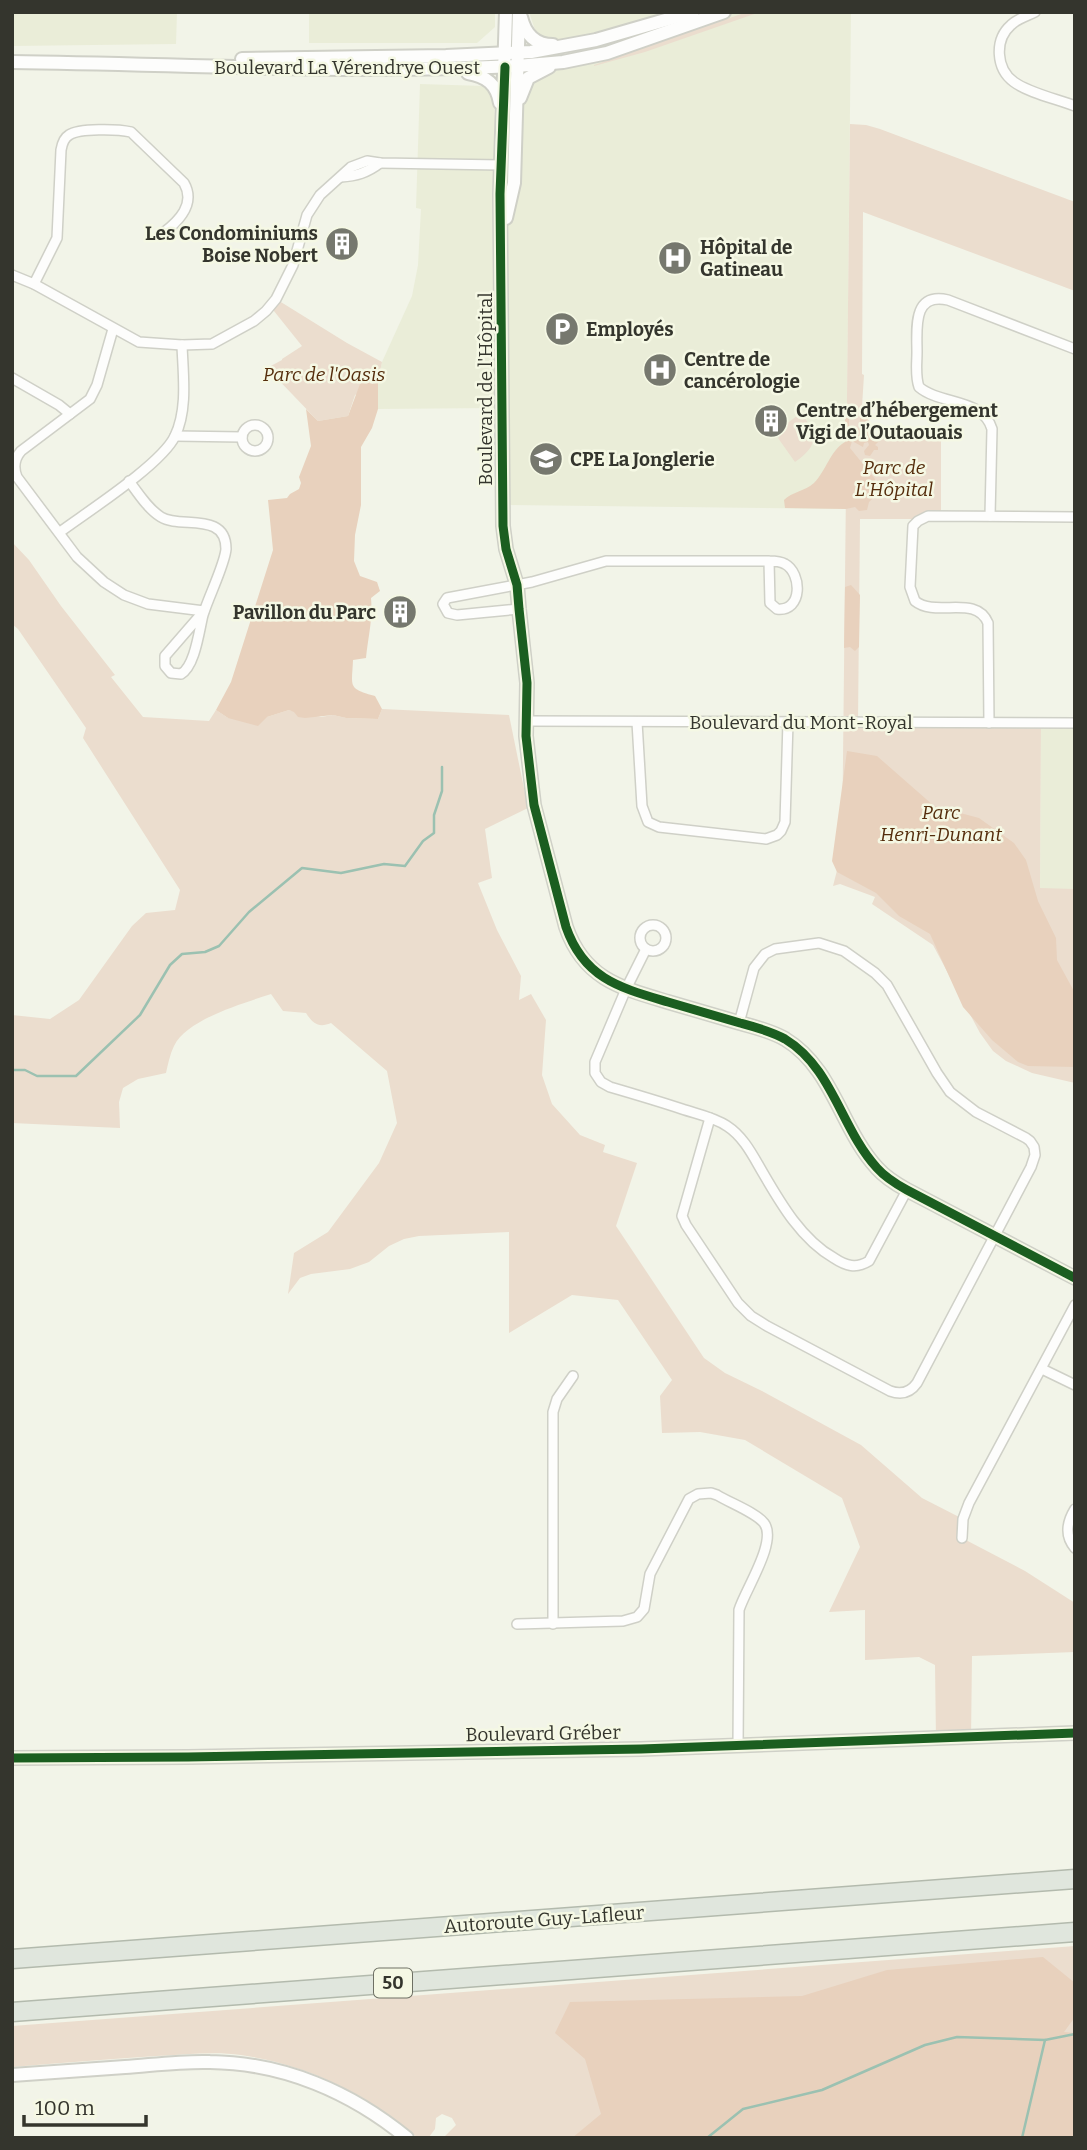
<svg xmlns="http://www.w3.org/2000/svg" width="1087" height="2150" font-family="Bitter,serif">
	<rect width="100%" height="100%" fill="#f2f4e8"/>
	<!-- built -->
	<g fill="#eaedd8">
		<path d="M12 12H177L176 44 12 46Z"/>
		<path d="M309 12H495V27L477 43H309Z"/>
		<path d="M529 12H672L596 34 547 43 537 36Z"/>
		<path d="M724 12H851L846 509 503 505 502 232 516 118 532 75Z"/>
		<path d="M420 84 484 86 490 93 494 103 496 135 494 192 495 408 378 409V380L382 362 412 296 418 265 421 209 416 208Z"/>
		<path d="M1041 723H1075V889H1040Z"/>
	</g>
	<!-- green -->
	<g fill="#ebddce">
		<path d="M747 12H760L645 52 594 66V65Z"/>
		<path d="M850 124 866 125 880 129 1075 202V291L863 212 862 374 864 375 860 438 941 437V516L921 519H860L858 722 1041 723 1040 888 1075 889V1083L1032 1073 1006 1061 993 1051 980 1033 933 945 872 904 875 897 840 884 833 886 842 851Z"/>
		<path d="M276 299 347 343 382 362 378 380 355 395 348 416 318 421 267 368 282 360V359L302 346 270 306Z"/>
		<path d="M801 413C818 435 819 445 795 462L778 438 781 435 778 430Z"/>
		<path d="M12 542 29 560 61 606 115 675 111 677 143 717 209 721 216 710 228 718 267 717 289 710 321 717 333 715 346 718 378 719 382 709 509 715 528 808 485 829 492 878 478 883 497 930 521 976 519 1000 531 994 546 1020 542 1075 552 1104 580 1135 605 1145 603 1152 637 1163 616 1226 704 1358 725 1373 762 1391 861 1445 922 1498 963 1519 962 1538 1025 1571 1075 1603V1652L972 1656 971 1739 936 1740 935 1665 919 1657 865 1660V1610L829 1612 860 1547 842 1498 745 1440 700 1432 662 1433 660 1396 672 1380 618 1300 572 1295 509 1333V1232L419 1236 404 1239 389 1246 369 1262 350 1269 311 1274 300 1278 288 1294 294 1253 328 1232 379 1163 397 1123 387 1071 331 1023C319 1028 313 1024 306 1013L283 1011 271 994C244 1003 187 1019 174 1046 170 1054 168 1064 166 1073L138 1079 123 1088 119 1102 120 1128 12 1123V1015L50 1019 79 1000 132 926 146 913 175 910 180 890 83 738 86 728 18 629 12 624Z"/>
		<path d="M1075 1946V2138H443L456 2125 452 2118 442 2114 436 2118 435 2129 429 2137 418 2138C367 2094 309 2065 241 2055 214 2051 184 2055 156 2056 108 2059 60 2063 12 2067V2026Z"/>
	</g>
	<!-- forest -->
	<g fill="#e8d1bd">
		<path d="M378 380V409L372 428 361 447V505L355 535 354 561 360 576 377 582 380 591 371 598C373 619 368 637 366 658L353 660C352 687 347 688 375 696L382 709 378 719 346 718 333 715 305 718 298 717 294 712 289 710 267 717 258 726 228 718 216 710 231 682 273 550 268 500 287 498 290 494 299 489 301 483 299 477 311 446 306 409 318 421 348 416 360 384 366 382 372 384Z"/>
		<path d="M845 417 849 418V426L860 429V418H867L870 422 868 428 880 440 875 445 878 447V450H874L870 456 865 455 864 451 869 445 868 442 864 443 863 447 852 441 850 448 875 479V496L869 502 867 510 859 511 855 507 846 509 785 508 784 500C792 492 805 491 814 483 826 471 830 451 845 442Z"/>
		<path d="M851 585 860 595 859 647 855 651 850 647 844 648 845 587Z"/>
		<path d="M847 751 877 756 934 806 979 818 1014 843 1026 860 1038 901 1056 938 1057 960 1075 993V1067L1028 1066 1018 1062 992 1040 963 1007 930 934 899 916 876 893 837 872 832 861Z"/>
		<path d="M1043 1957 1075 1983V2017L1064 2032 1075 2033V2138H572L601 2114 585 2059 555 2033 570 2002 802 1996 887 1970Z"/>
	</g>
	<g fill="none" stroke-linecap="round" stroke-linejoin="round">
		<!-- stream -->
		<g stroke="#9bc1b1" stroke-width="2.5">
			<path d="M12 1070H25L37 1076H76L140 1015 170 965 182 954 205 952 219 946 249 912 302 868 341 873 384 864 405 866 423 841 434 833V815L442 791V767"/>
			<path d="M707 2138 743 2109 822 2090 925 2045 957 2037 1045 2040 1075 2034"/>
			<path d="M1022 2138 1045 2040"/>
		</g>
		<!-- street casing -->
		<g stroke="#cfd0c7" stroke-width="12">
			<g id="street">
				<path d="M1035 12C1027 16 1017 19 1011 25 994 40 996 69 1014 82 1029 93 1057 99 1075 106"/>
				<path d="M341 177C356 176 367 173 380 163"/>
				<path d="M12 275 34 284 139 342 182 345 212 344 254 321 266 311 276 299 293 265 307 215 320 195 351 167 367 161 380 163 501 165"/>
				<path d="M34 284 57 238 61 150C62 144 64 138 69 135 79 128 118 129 131 132L184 183C196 204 179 221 163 233"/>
				<path d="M113 329 97 385 90 399 21 451C14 459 13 467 17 477L77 557 104 582 124 595 148 604 204 611"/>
				<path d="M12 378 59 405 70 414"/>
				<circle cx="255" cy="438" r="13"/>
				<path d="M175 436 242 437"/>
				<path d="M129 481C138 493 148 509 161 517 180 529 226 511 226 549 225 564 208 598 203 615 199 631 195 666 181 674L171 673 165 666V656L204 611"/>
				<path d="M990 516 992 429C983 398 940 405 919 387 915 376 917 364 917 352 917 329 912 292 948 300L1075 349"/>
				<path d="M60 532C87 512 162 464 175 436 188 409 183 374 182 345"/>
				<path d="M519 609 457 615 448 613 443 604 447 598 532 582 606 561H769C774 561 780 561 785 564 802 573 803 612 777 609L770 603 769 561"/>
				<path d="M527 721 1075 723"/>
				<path d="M637 722 642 806 648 822 659 827 766 839 777 835 781 831 785 822 788 722"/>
				<path d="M989 723 988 623C976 594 936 618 915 601L910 587 913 526 918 521 928 516 1075 517"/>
				<circle cx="653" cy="938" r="13"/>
				<path d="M646 949 626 989 595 1062V1073L601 1082 610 1087C634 1094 658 1101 682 1109 697 1114 714 1117 727 1126 744 1137 753 1156 763 1173 781 1204 802 1240 834 1258 846 1266 856 1269 869 1261L907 1190"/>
				<path d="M710 1118 682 1216 686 1225 738 1303 751 1316 767 1326 890 1391C901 1395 910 1393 917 1383L1031 1167 1035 1155 1034 1147 1030 1141 1026 1138 976 1112 950 1092 937 1073 887 985 875 973 844 951 819 943 775 949 765 954 754 968 739 1023"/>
				<path d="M1042 1369 1075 1385"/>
				<path d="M1075 1509C1067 1522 1064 1535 1075 1548"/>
				<path d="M962 1538 963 1519 969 1503 1075 1305"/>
				<path d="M517 1624 623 1621 637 1617 644 1609 650 1574 689 1499 698 1494 711 1493 717 1495C730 1503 755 1512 764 1523 778 1541 745 1590 739 1610L738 1746"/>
				<path d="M553 1624V1412L557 1399 573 1376"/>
			</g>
		</g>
		<!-- secondary casing -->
		<g stroke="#cfd0c7" stroke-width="16">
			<g id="secondary">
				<path d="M506 12 500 194 503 526 506 549 517 585 519 609 527 683 526 736 534 805 566 927C584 979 621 988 668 1002 692 1009 716 1016 740 1023 755 1027 771 1031 785 1039 833 1068 841 1129 877 1168 885 1177 896 1184 907 1190L1075 1278"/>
				<path d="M521 17C525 34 535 45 553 45"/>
				<path d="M242 59 446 56 531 52 596 40 693 12"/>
				<path d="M12 62C180 64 349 74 517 66L563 62 607 53 724 12"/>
				<path d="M468 73C486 76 497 84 500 103"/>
				<path d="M520 98 528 78 549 67"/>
				<path d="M506 218 514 183 519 12"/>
				<path d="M12 1758 188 1757 641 1749 1075 1733"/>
				<path d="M12 2075C50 2072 87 2070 125 2067 153 2065 182 2061 210 2062 284 2063 351 2092 407 2138"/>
			</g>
		</g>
		<!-- highway casing -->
		<g stroke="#b3baad" stroke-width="21">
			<g id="highway">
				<path d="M12 1959 1075 1879"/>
				<path d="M12 2012 1075 1932"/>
			</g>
		</g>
		<!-- street -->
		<use href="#street" stroke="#fdfdfc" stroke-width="9"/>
		<!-- secondary -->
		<use href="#secondary" stroke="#fdfdfc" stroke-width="12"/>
		<!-- highway -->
		<use href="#highway" stroke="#e0e6dd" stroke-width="18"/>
		<!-- cycleway casing -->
		<g stroke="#f5f8e4" stroke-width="13">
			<g id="cycleway">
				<path d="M505 67 500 194 503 526 506 549 517 585 519 609 527 683 526 736 534 805 566 927C584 979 621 988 668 1002 692 1009 716 1016 740 1023 755 1027 771 1031 785 1039 833 1068 841 1129 877 1168 885 1177 896 1184 907 1190L1075 1278"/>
				<path d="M12 1758 188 1757 641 1749 1075 1733"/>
			</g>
		</g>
		<!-- cycleway -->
		<use href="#cycleway" stroke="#1b5e20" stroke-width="9"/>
	</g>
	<!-- icons -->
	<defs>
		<g id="building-disc" transform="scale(1.75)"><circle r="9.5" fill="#76786e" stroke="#f5f8e4"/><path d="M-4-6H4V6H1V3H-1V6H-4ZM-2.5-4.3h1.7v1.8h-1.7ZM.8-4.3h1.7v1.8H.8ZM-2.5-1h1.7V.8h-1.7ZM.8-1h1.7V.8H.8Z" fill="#fff"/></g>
		<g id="hospital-disc" transform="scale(1.75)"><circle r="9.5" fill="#76786e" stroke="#f5f8e4"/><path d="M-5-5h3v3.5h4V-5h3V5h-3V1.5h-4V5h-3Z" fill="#fff"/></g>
		<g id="parking-disc" transform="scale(1.75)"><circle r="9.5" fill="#76786e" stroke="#f5f8e4"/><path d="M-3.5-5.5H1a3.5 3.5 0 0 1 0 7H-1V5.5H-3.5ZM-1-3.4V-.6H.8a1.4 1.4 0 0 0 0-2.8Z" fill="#fff"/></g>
		<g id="school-disc" transform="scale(1.75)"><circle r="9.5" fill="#76786e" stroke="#f5f8e4"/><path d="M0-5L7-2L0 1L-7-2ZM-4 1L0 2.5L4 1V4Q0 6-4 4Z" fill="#fff"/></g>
	</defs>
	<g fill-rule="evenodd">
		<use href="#building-disc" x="342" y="244"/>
		<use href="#hospital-disc" x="675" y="258"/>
		<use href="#parking-disc" x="562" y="329"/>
		<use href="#hospital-disc" x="660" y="370"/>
		<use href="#building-disc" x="771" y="421"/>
		<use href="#school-disc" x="546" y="459"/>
		<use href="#building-disc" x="400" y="612"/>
	</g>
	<g text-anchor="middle" stroke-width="5" stroke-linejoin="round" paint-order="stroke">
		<!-- shield labels -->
		<rect fill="#f5f8e4" stroke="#6e7064" stroke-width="2" x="374" y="1968.5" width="38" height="29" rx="5"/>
		<g font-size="18" font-weight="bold" fill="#34352d">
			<text x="393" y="1989">50</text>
		</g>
		<!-- street labels -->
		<g font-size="19" fill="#34352d" stroke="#f5f8e4">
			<text x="347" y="74">Boulevard La Vérendrye Ouest</text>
			<text transform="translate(485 389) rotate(-90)" y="7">Boulevard de l'Hôpital</text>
			<text x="801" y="729">Boulevard du Mont-Royal</text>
			<text transform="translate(543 1733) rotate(-1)" y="7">Boulevard Gréber</text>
			<text transform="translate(544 1919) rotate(-4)" y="7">Autoroute Guy-Lafleur</text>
		</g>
		<!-- poi labels -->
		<g font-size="19" font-weight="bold" fill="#34352d" stroke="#f5f8e4" text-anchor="start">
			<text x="318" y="240" text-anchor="end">Les Condominiums<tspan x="318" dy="22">Boise Nobert</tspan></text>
			<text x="700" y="254">Hôpital de<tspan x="700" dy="22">Gatineau</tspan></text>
			<text x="586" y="336">Employés</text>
			<text x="684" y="366">Centre de<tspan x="684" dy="22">cancérologie</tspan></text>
			<text x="796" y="417">Centre d’hébergement<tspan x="796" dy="22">Vigi de l’Outaouais</tspan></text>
			<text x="570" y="466">CPE La Jonglerie</text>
			<text x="376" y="619" text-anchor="end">Pavillon du Parc</text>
		</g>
		<!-- park labels -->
		<g font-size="19" font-style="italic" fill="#542c0b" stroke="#f5f8e4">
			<text x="324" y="381">Parc de l'Oasis</text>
			<text x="894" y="474">Parc de<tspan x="894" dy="22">L'Hôpital</tspan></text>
			<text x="941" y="819">Parc<tspan x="941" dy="22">Henri-Dunant</tspan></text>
		</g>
	</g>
	<!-- border -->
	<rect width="1087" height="2150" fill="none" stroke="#34352d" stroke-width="28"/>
	<!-- scale -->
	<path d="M24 2115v10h122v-10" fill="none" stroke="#34352d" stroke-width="3.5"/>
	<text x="35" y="2115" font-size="21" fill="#34352d" stroke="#f5f8e4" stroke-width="5" paint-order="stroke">100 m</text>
</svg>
